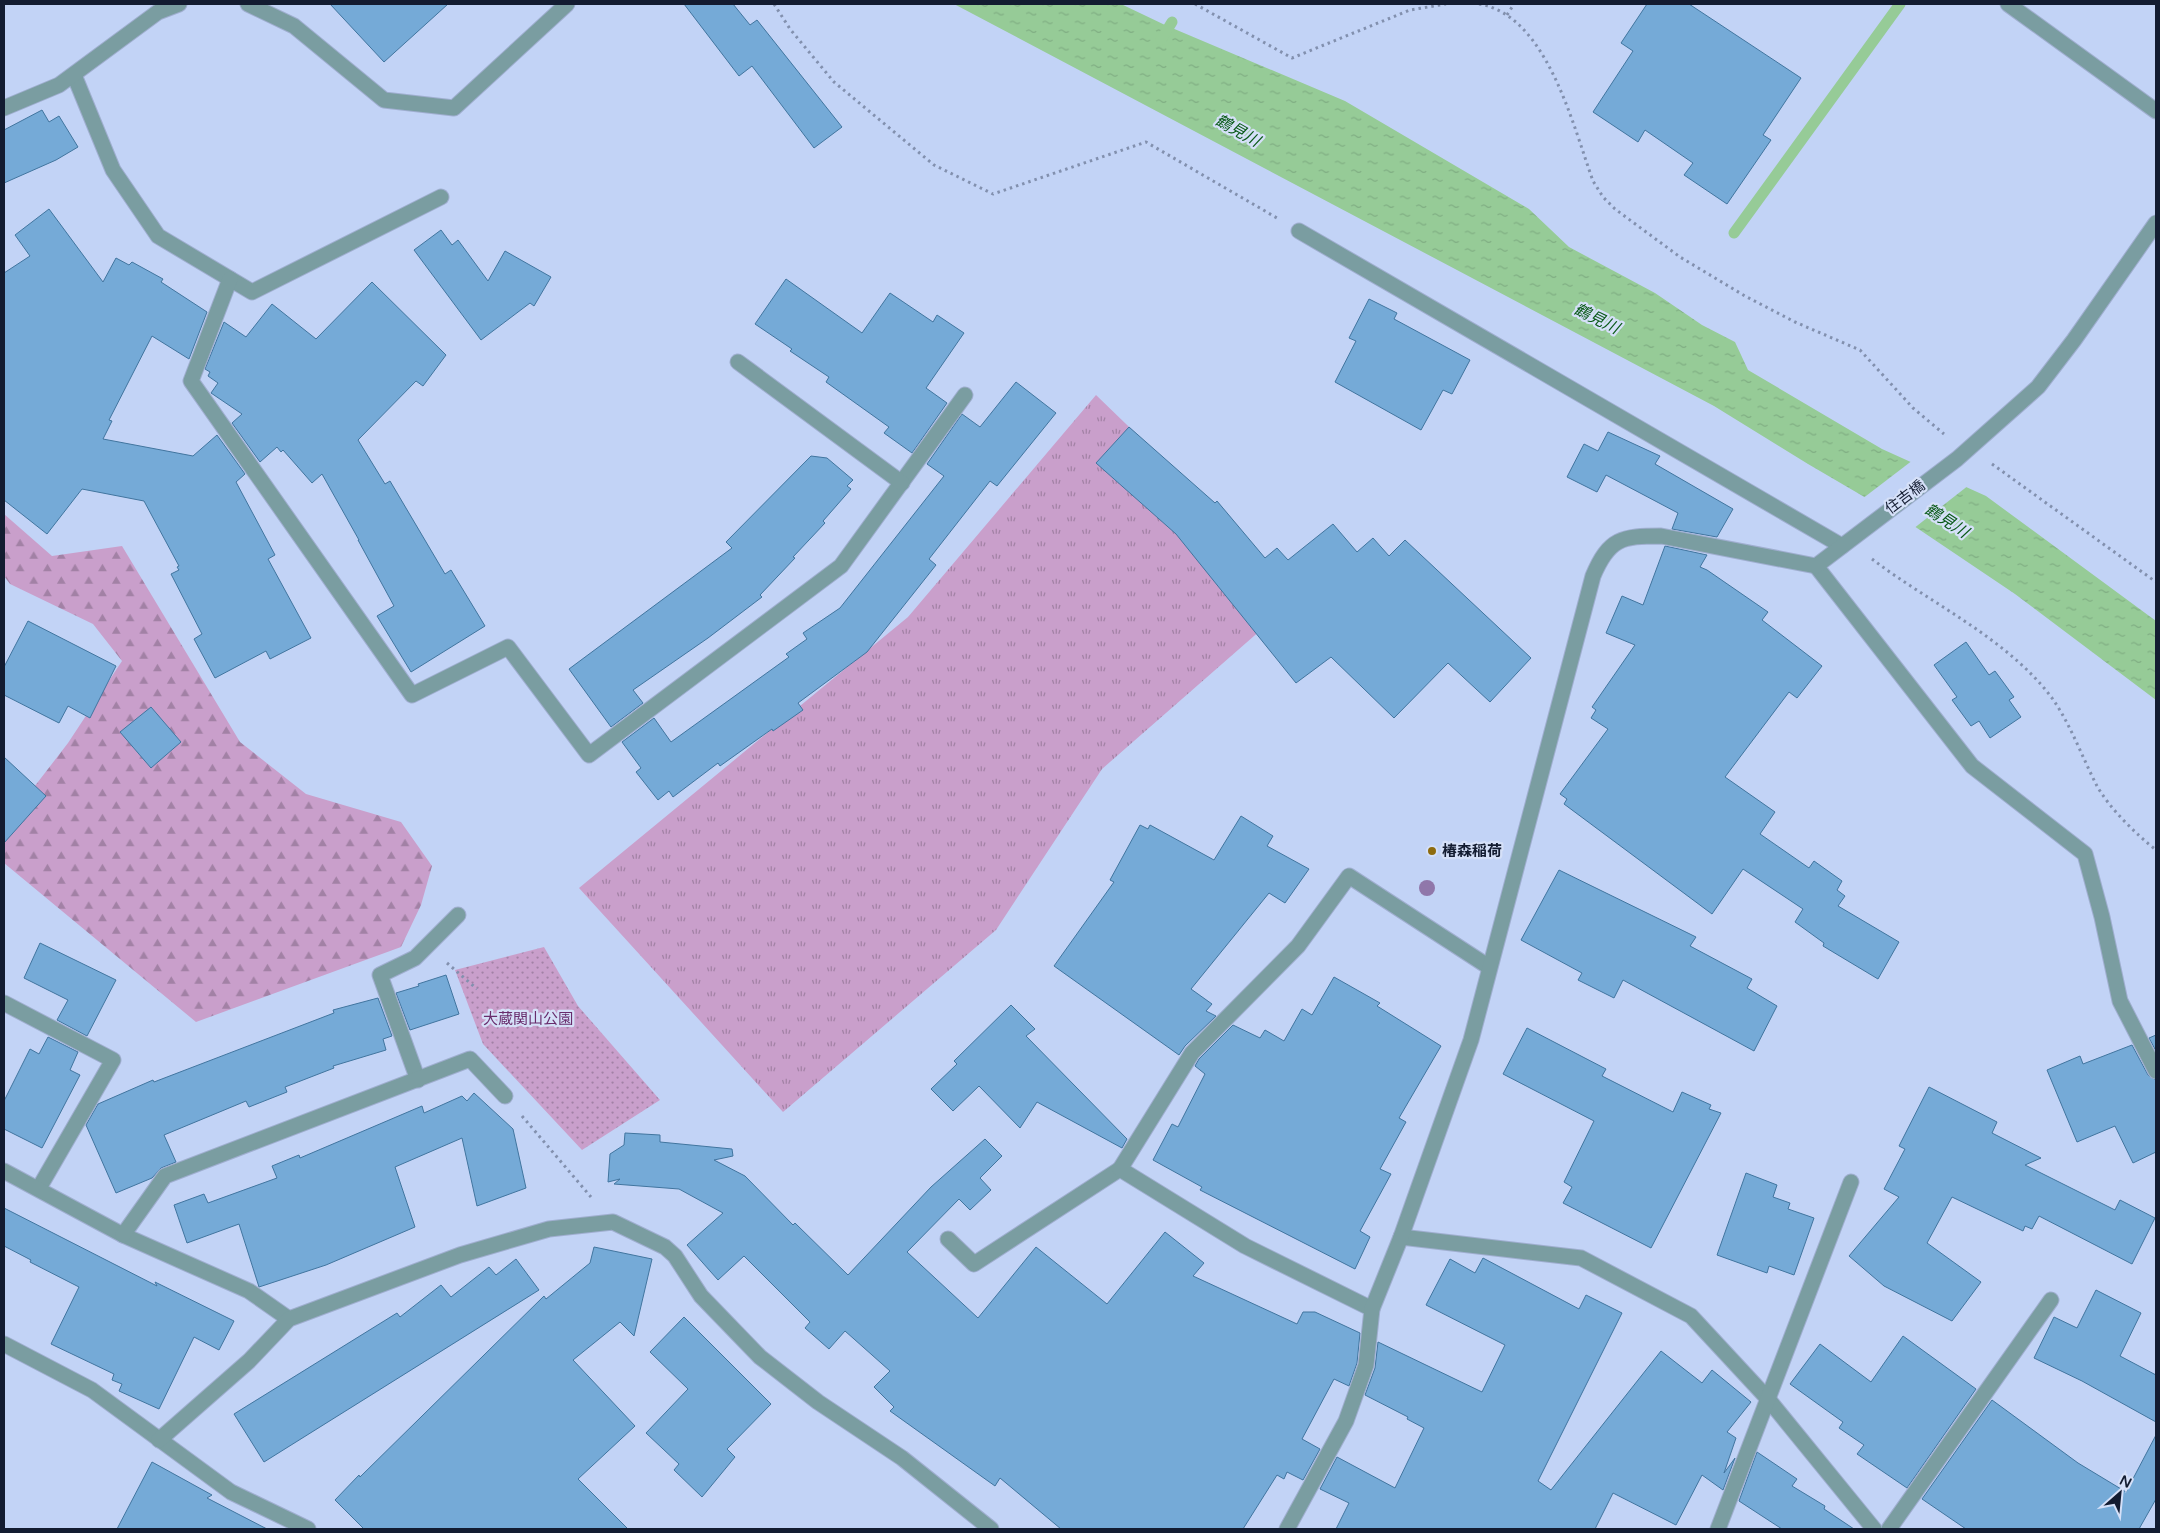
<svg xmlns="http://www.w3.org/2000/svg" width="2160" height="1533" font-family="'Varela Round','Noto Sans JP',sans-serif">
	<defs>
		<pattern id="grass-tufts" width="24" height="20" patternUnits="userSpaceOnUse" patternTransform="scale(1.25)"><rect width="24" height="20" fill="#c99fcb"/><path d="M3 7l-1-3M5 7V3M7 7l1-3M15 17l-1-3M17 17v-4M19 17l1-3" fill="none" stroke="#a281a5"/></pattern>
		<pattern id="forest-firs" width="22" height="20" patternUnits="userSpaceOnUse" patternTransform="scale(1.25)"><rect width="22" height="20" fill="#c99fcb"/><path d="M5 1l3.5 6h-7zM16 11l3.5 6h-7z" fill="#a281a5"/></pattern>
		<pattern id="park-dots" width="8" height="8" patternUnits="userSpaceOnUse" patternTransform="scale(1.25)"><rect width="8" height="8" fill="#c99fcb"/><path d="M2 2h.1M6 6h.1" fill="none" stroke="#a281a5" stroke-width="1.8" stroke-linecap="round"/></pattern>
		<pattern id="water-ripples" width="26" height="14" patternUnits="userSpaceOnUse" patternTransform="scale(1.25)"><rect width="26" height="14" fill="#96cb97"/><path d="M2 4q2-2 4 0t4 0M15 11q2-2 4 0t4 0" fill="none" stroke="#80ae83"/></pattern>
	</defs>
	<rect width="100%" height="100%" fill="#c2d3f6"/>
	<!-- grass -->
	<path fill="url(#grass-tufts)" d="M1096 395 1302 594 1102 769 996 930 783 1112 579 888 908 617Z"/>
	<!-- forest -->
	<path fill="url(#forest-firs)" d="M4 514 52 556 122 546 240 742 306 794 401 822 432 866 421 905 401 947 196 1022 4 863V826L68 743 122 661 93 624 10 584 4 576Z"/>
	<!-- park -->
	<path fill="url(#park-dots)" d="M544 947 578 1006 660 1100 582 1150 483 1044 455 970Z"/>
	<!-- water -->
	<path fill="url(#water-ripples)" d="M954 4H1121L1165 25 1345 101 1529 209 1569 247 1655 293 1702 325 1735 342 1748 370 1882 449 1986 496 2156 621V700L2015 594 1914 526 1808 464 1714 406Z"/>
	<!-- pier -->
	<path fill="#c2d3f6" d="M1913 460 1969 485 1913 529 1862 499Z"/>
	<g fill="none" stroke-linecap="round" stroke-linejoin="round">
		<!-- stream -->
		<g stroke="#96cb97" stroke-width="11">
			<path d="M1161 40 1172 22"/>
			<path d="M1734 233 1900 4"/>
		</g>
	</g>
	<!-- building -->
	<g fill="#75aad7" stroke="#41759f">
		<path d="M330 4H448L384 62Z"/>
		<path d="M684 4H733L750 25 757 20 842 127 814 148 752 66 739 76Z"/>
		<path d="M1647 4H1689L1801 78 1763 135 1771 140 1727 204 1684 175 1693 163 1645 130 1638 142 1593 112 1633 51 1621 43Z"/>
		<path d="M42 110 49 122 59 116 78 147 56 160 4 183V130Z"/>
		<path d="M49 209 103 282 116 258 129 265 132 262 163 279 161 282 207 312 189 359 152 336 109 420 112 421 103 439 193 456 217 435 245 474 236 482 275 555 268 559 311 638 270 659 266 651 215 678 194 639 202 634 171 574 179 570 177 567 179 566 144 501 82 489 47 534 4 500V273L30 256 15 235Z"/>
		<path d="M441 230 452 245 458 240 488 281 505 251 551 277 534 306 530 303 481 340 414 250Z"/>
		<path d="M786 279 862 333 890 293 933 322 937 315 964 333 926 388 947 403 912 453 884 433 889 427 826 382 829 377 790 351 792 349 755 324Z"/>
		<path d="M372 282 446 355 423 386 416 381 358 440 385 484 390 481 445 574 451 570 485 626 411 672 377 616 394 606 358 540H359L322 474 312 483 283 450 281 452 277 447 260 462 232 423 242 414 211 393 218 383 208 376 210 372 205 369 224 322 246 337 272 304 316 339Z"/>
		<path d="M1369 299 1397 313 1394 319 1470 360 1452 394 1443 390 1421 430 1335 382 1356 341 1349 338Z"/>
		<path d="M1016 382 1056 413 997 486 990 481 929 559 936 565 867 652 798 703 803 710 773 731 772 729 720 766 718 763 673 797 669 791 658 800 636 772 641 768 622 742 654 718 671 742 789 657 786 654 807 639 803 633 840 608 944 476 927 464 962 414 980 427Z"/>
		<path d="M1129 427 1215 503 1217 501 1265 558 1277 548 1288 560 1333 524 1357 552 1373 538 1389 556 1405 540 1531 658 1490 702 1448 663 1394 718 1331 657 1296 683 1176 534 1096 463Z"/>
		<path d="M1608 432 1660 456 1655 464 1733 509 1717 537 1672 529 1678 513 1606 475 1597 492 1567 477 1584 444 1598 451Z"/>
		<path d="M811 456 827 458 853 480 847 486 851 489 823 521 825 523 793 557 795 558 760 595 762 597 708 638 633 690 643 703 611 727 569 669 732 548 726 542Z"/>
		<path d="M1665 546 1707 555 1700 567 1707 570 1768 612 1762 620 1822 666 1797 698 1789 692 1725 777 1775 812 1760 834 1809 868 1814 861 1842 881 1837 890 1845 896 1838 906 1899 942 1878 979 1823 946 1824 943 1795 922 1803 909 1743 869 1712 914 1564 804 1567 799 1560 794 1608 729 1591 718 1596 710 1592 707 1635 645 1606 633 1622 596 1643 605Z"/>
		<path d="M28 621 116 666 90 718 68 706 59 723 4 695V667Z"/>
		<path d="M1966 642 1989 675 1995 671 2014 697 2009 700 2021 717 1990 738 1979 721 1971 726 1952 700 1957 697 1934 665Z"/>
		<path d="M151 707 181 742 151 768 120 732Z"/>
		<path d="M4 757 46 796 4 843Z"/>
		<path d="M1241 816 1273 836 1267 846 1309 869 1285 903 1269 893 1191 989 1212 1004 1206 1011 1216 1016 1185 1046 1179 1055 1054 966 1114 882 1110 880 1140 825 1148 829 1150 825 1214 860Z"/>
		<path d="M1559 870 1696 937 1690 946 1752 979 1747 988 1777 1006 1754 1051 1623 980 1614 998 1578 980 1582 973 1521 940Z"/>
		<path d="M40 943 116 980 87 1036 57 1020 68 1000 24 978Z"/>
		<path d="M446 975 459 1014 410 1030 396 993 419 986 418 984Z"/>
		<path d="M1334 977 1380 1003 1377 1006 1441 1046 1399 1118 1406 1122 1380 1169 1391 1174 1360 1231 1370 1237 1355 1269 1200 1190 1202 1187 1153 1160 1172 1124 1178 1127 1205 1074 1195 1066 1199 1059 1233 1025 1260 1038 1265 1030 1284 1041 1302 1009 1312 1015Z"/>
		<path d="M378 998 392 1036 383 1039 386 1050 333 1066 334 1068 285 1087 287 1092 249 1107 246 1101 164 1135 176 1162 161 1168 152 1178 116 1193 86 1125 98 1104 153 1080 154 1082 334 1013 333 1010Z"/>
		<path d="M1011 1005 1035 1029 1026 1036 1127 1139 1122 1148 1037 1102 1020 1128 979 1086 953 1111 931 1089 957 1064 954 1061Z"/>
		<path d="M1527 1028 1606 1069 1602 1076 1673 1112 1682 1092 1711 1105 1709 1109 1721 1113 1651 1248 1563 1203 1572 1187 1564 1182 1594 1121 1503 1074Z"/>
		<path d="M2156 1035V1051L2149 1038Z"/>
		<path d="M48 1037 78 1052 70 1070 80 1075 42 1148 4 1129V1101L30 1049 39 1054Z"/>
		<path d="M2132 1045 2148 1075 2156 1080V1152L2133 1163 2115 1126 2077 1142 2047 1070 2080 1056 2083 1064Z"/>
		<path d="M1929 1087 1997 1122 1992 1133 2041 1158 2025 1165 2115 1210 2120 1200 2155 1218 2132 1264 2039 1216 2032 1229 2025 1226 2023 1231 1952 1197 1927 1243 1981 1282 1952 1321 1884 1286 1849 1256 1899 1197 1884 1189 1905 1149 1899 1146Z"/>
		<path d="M474 1093 513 1129 526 1188 477 1206 462 1138 395 1167 415 1227 326 1265 259 1287 239 1224 187 1243 174 1205 204 1194 208 1203 277 1178 272 1166 299 1155 300 1158 422 1106 424 1113 462 1096 467 1101Z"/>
		<path d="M625 1133 660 1135V1142L732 1149 733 1156 714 1160 745 1176 793 1225 795 1223 848 1275 931 1187 985 1139 1002 1156 980 1178 991 1190 970 1210 959 1199 907 1252 978 1318 1036 1247 1107 1304 1165 1232 1204 1263 1193 1276 1297 1324 1303 1312H1315L1360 1333 1357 1363 1349 1386 1334 1379 1302 1439 1320 1449 1303 1480 1287 1472 1284 1479 1277 1475 1243 1529H1061L1000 1478 995 1486 890 1411 894 1407 874 1387 890 1371 845 1331 829 1349 805 1328 810 1322 744 1256 718 1280 687 1245 723 1213 679 1189 614 1184 620 1179 608 1182 610 1154 624 1145Z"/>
		<path d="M1746 1173 1777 1185 1773 1197 1790 1203 1788 1209 1814 1218 1794 1275 1769 1266 1767 1273 1717 1255Z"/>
		<path d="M4 1208 157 1286 155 1282 234 1321 219 1350 194 1337 159 1409 119 1391 122 1384 112 1380 114 1374 51 1344 79 1287 30 1262 31 1260 4 1246Z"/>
		<path d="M594 1247 652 1259 634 1336 620 1322 573 1360 635 1426 578 1479 628 1529H364L335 1500 359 1475 360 1477 544 1296 546 1299 590 1263Z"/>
		<path d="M1483 1258 1579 1309 1586 1295 1622 1313 1538 1481 1551 1490 1661 1351 1702 1383 1712 1370 1751 1402 1727 1432 1736 1438 1724 1473 1735 1458 1723 1490 1702 1475 1676 1525 1613 1493 1595 1529H1336L1349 1503 1320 1489 1337 1457 1395 1488 1424 1428 1407 1419 1408 1417 1365 1395 1375 1368 1378 1342 1482 1392 1505 1345 1426 1305 1450 1259 1475 1273Z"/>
		<path d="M516 1259 539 1290 264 1462 234 1414 397 1313 400 1317 441 1285 451 1297 489 1267 496 1275Z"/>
		<path d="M2096 1290 2141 1313 2120 1356 2156 1375V1422L2082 1381 2034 1358 2054 1317 2077 1328Z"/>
		<path d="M684 1317 771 1404 727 1449 735 1457 702 1497 674 1470 679 1464 646 1433 688 1389 650 1352Z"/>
		<path d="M1903 1336 1976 1389 1907 1488 1857 1454 1864 1445 1839 1428 1843 1422 1790 1384 1820 1344 1871 1382Z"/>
		<path d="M1992 1400 2078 1463 2126 1492 2156 1435V1499L2139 1529H1966L1922 1499Z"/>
		<path d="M1757 1452 1797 1479 1792 1486 1825 1506 1824 1509 1854 1529H1782L1739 1501Z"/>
		<path d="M152 1462 212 1495 207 1498 267 1529H117Z"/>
	</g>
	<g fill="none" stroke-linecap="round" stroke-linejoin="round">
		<!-- minor casing -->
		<g stroke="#9faecf" stroke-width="17">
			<g id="minor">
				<path d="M248 4 294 26 384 100 454 108 567 4"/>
				<path d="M2008 4 2156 111"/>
				<path d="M74 75 113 170 158 236 252 292 441 197"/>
				<path d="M4 108 59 85 158 12 179 4"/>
				<path d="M1299 231 1842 546"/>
				<path d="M230 279 191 381 412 695 508 647 589 755 841 566 965 395"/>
				<path d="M738 362 902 483"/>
				<path d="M1816 566 1972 766 2085 854 2102 917 2120 1001 2156 1071"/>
				<path d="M4 1003 113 1060 39 1188"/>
				<path d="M418 1080 380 975 415 958 458 915"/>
				<path d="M4 1171 123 1235 249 1291 289 1319"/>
				<path d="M123 1235 165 1176 470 1059 505 1096"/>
				<path d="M1401 1237 1581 1258 1691 1316 1768 1399 1874 1529"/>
				<path d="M948 1239 974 1264 1120 1169"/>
				<path d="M1372 1309 1245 1246 1120 1169 1192 1053 1298 946 1349 876 1489 967"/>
				<path d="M4 1344 92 1390 231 1492 308 1529"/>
				<path d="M159 1440 249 1361 289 1319 460 1255 549 1229 613 1222 665 1247 675 1256 701 1296 760 1357 818 1402 902 1458 991 1529"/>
				<path d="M1287 1529 1346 1421 1366 1365 1372 1309 1401 1237 1471 1040 1593 576C1609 538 1622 536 1661 536L1816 566 1957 459 2038 387 2074 340 2156 223"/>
				<path d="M1718 1529 1851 1182"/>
				<path d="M1889 1529 2051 1300"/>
			</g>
		</g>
		<!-- path -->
		<g stroke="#8290ae" stroke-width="3" stroke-dasharray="2.5 4" stroke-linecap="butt">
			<path d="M774 4 790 29 834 82 934 165 993 194 1146 142 1277 218"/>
			<path d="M1195 4 1292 58 1410 10 1446 4"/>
			<path d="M1479 4C1547 15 1573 126 1593 181L1603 197 1615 209 1680 257 1745 296 1795 322 1860 350 1913 408 1944 434"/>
			<path d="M1507 15 1514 4"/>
			<path d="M1992 464 2156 582"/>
			<path d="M1872 559C1931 604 2007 638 2052 698 2071 725 2082 757 2097 786 2110 809 2136 834 2156 850"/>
			<path d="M447 963 477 989"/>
			<path d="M522 1116 591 1197"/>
		</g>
		<!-- minor -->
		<use href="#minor" stroke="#7a9da1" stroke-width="15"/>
	</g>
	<!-- trees -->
	<circle fill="#9077aa" cx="1427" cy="888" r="8"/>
	<!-- markers -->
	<circle fill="#8d6b0e" stroke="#d5e0f8" stroke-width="2" cx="1432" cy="851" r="5"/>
	<g text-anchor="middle" stroke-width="4.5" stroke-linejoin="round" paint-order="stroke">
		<!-- street labels -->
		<g font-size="15" fill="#131c31" stroke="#d5e0f8">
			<text transform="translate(1905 497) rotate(-37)" y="5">住吉橋</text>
		</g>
		<!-- poi labels -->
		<g font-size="15" font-weight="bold" fill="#131c31" stroke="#d5e0f8" text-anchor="start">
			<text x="1442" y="856">椿森稲荷</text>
		</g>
		<!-- park labels -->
		<g font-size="15" fill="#682c6c" stroke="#d5e0f8">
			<text x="528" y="1024">大蔵関山公園</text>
		</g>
		<!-- water labels -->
		<g font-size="16" font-style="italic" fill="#0a5a18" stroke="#d5e0f8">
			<text transform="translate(1238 130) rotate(29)" y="6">鶴見川</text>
			<text transform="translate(1597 318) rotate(26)" y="6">鶴見川</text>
			<text transform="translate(1947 520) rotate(33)" y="6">鶴見川</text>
		</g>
	</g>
	<!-- border -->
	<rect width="2160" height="1533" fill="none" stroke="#131c31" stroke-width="10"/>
	<!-- north arrow -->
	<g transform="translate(2120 1493) rotate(27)" stroke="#d5e0f8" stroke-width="4" paint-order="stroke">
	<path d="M0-4L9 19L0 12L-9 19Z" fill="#131c31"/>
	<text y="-8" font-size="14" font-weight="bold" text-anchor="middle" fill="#131c31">N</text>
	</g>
</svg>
